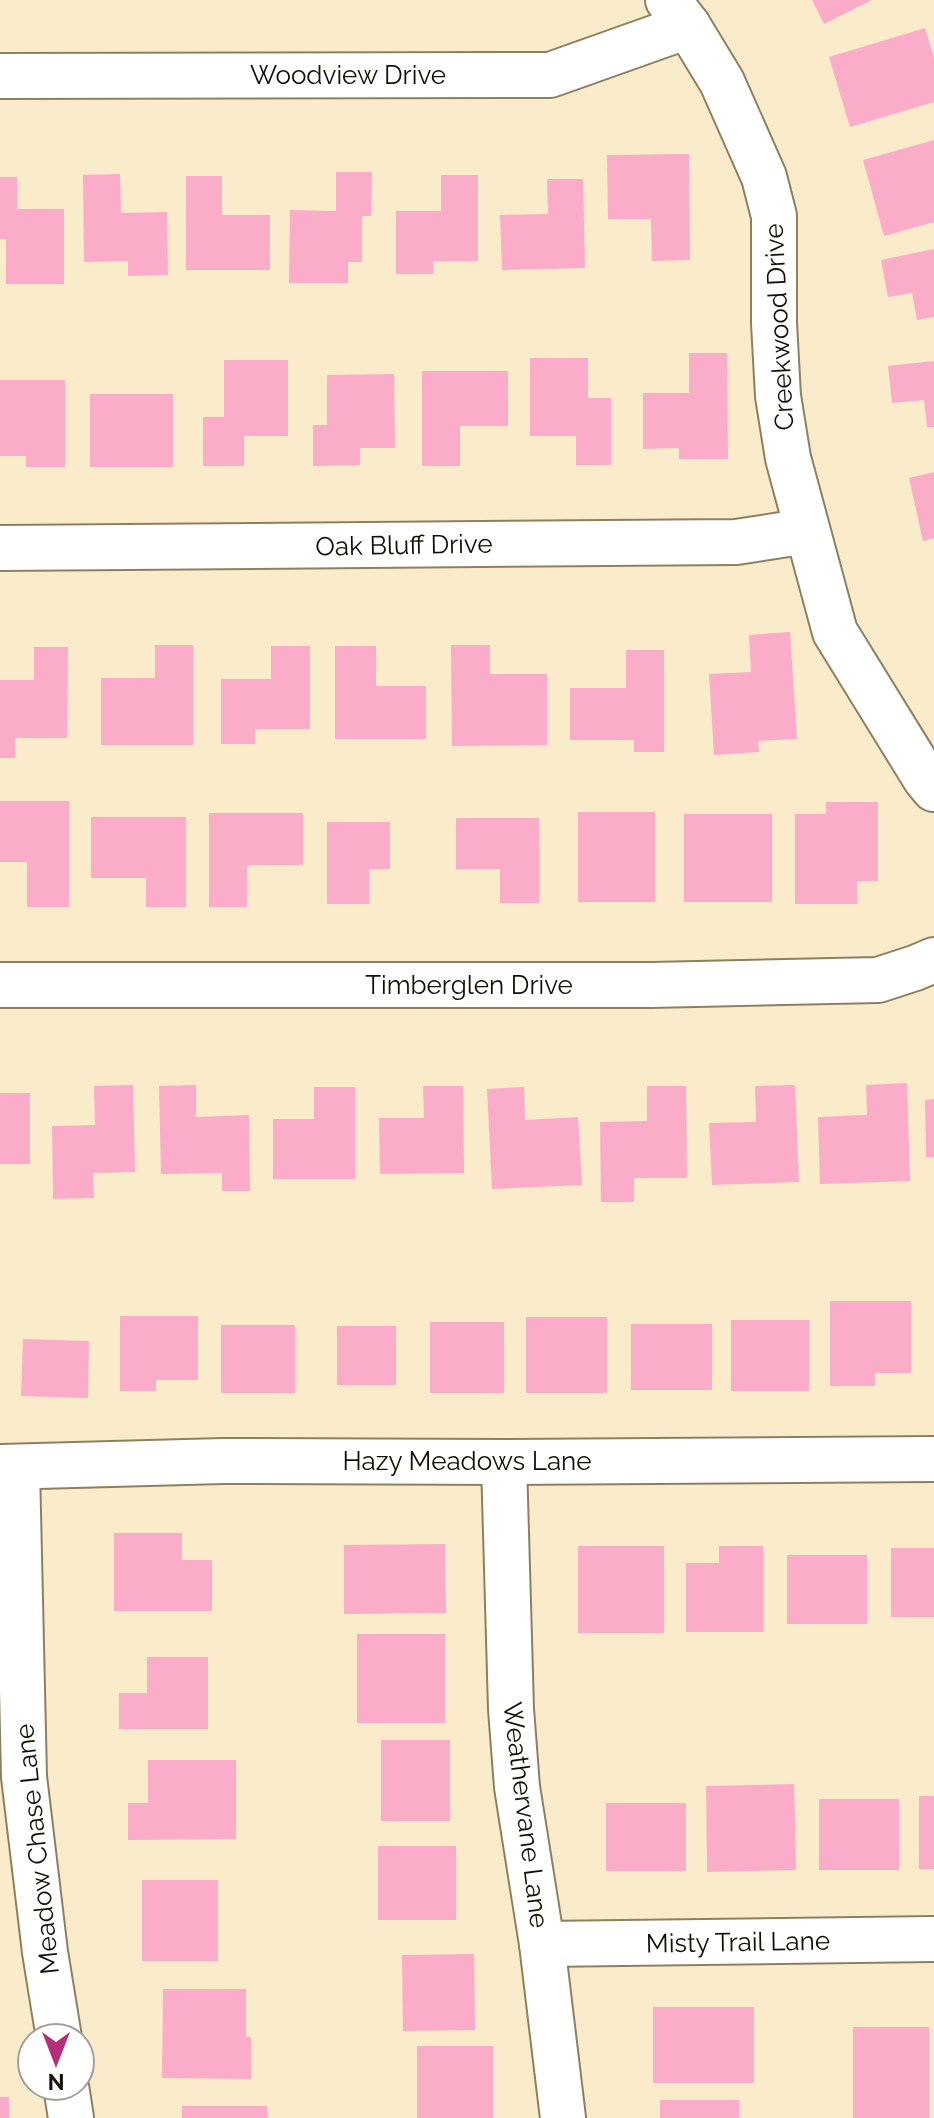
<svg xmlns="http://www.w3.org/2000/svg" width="934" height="2118" font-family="Raleway,sans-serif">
	<rect width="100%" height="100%" fill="#faeccb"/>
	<!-- building -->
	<g fill="#fbacc8">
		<path d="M812 0H872L824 24Z"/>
		<path d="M925 28 934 58V102L850 127 829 57Z"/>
		<path d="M934 140V222L884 236 863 160Z"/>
		<path d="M689 154 690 260 652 261 651 219H608L607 155Z"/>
		<path d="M336 172H372L371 216H362V262H348V283H289L290 210 336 211Z"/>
		<path d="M120 174 121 213 167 212 168 275 128 276V261L84 262 83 175Z"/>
		<path d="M441 175H478V261H433V274H396V211H441Z"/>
		<path d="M186 176H222V215H270V270H186Z"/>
		<path d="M0 177H17V209H64V284H6V239H0Z"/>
		<path d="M547 179H583L585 268 502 270 500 215 548 214Z"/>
		<path d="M934 249V317L917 320 912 293 888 297 881 260Z"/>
		<path d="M689 353H727L728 459H679V448L643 449V393H689Z"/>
		<path d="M530 358H588V398H611V465H576V436H530Z"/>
		<path d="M224 360H288V436H244V466H203V417H224Z"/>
		<path d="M934 361V427H927L924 400 892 403 888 366Z"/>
		<path d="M422 371H508V426H460V466H422Z"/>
		<path d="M394 374 395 448H360V465L313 466V425H327V375Z"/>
		<path d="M0 380H65V467H26V456H0Z"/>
		<rect x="90" y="394" width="83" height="73"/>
		<path d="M934 472V538L923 541 909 478Z"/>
		<path d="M790 632 797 739 758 741 759 752 714 755 709 674 751 672 749 635Z"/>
		<path d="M155 645H193V745H101V678H155Z"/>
		<path d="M451 645H490V674H547V745L452 746Z"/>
		<path d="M271 646H310V729H255V744H221V679H271Z"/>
		<path d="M335 646H376V686H426V739H335Z"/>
		<path d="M34 647H68L67 738H15V758H0V680H34Z"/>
		<path d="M626 650H664V752H634V740H570V688H626Z"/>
		<path d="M0 801H69V907H27V862H0Z"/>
		<path d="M826 802H878V881H857V904H795V814H826Z"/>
		<rect x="578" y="812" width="77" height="90"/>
		<path d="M209 813H303V865H247V907H209Z"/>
		<rect x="684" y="814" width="88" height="88"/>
		<path d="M91 817H186V907H146V878H91Z"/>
		<path d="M456 818H539V903H500V869H456Z"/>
		<path d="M327 822H390V869H369V904H327Z"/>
		<path d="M907 1083 910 1181 820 1184 818 1117 867 1115 866 1085Z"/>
		<path d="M133 1085 135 1172 93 1173 94 1198 53 1199 52 1126 95 1125 94 1086Z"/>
		<path d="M196 1085V1117L249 1115 250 1191H222V1173L161 1174 159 1086Z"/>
		<path d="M795 1085 799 1182 712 1185 709 1123 756 1122 755 1086Z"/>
		<path d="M423 1086H463L464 1173 380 1174 379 1118H424Z"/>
		<path d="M647 1086H686L687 1178H634V1202H601L600 1122 647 1121Z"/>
		<path d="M314 1087H355V1179H273V1119H314Z"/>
		<path d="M524 1087 525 1120 578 1117 582 1185 492 1189 487 1089Z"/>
		<rect x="0" y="1093" width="30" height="71"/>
		<path d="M934 1099V1157H926L925 1100Z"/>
		<path d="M830 1301H911V1373H875V1386H830Z"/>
		<path d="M120 1316H198V1380H156V1391H120Z"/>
		<rect x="526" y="1317" width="81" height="76"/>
		<rect x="731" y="1320" width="78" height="71"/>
		<rect x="430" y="1322" width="74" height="71"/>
		<rect x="631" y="1324" width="81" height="66"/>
		<rect x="221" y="1325" width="74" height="68"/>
		<rect x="337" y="1326" width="59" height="59"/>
		<path d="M23 1339 89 1341 88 1398 21 1396Z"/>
		<path d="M114 1533H182V1560H212V1611H114Z"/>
		<path d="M445 1544 446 1613 344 1614V1545Z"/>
		<rect x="578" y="1546" width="86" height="87"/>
		<path d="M719 1546H763V1632H686V1563H719Z"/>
		<rect x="891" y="1548" width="43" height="69"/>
		<rect x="787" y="1555" width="80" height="69"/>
		<rect x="357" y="1634" width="88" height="89"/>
		<path d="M147 1657H208V1729H119V1693H147Z"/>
		<rect x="381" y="1740" width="69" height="81"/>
		<path d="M148 1760H236V1839L128 1840V1803H148Z"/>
		<path d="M794 1784 796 1870 707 1872 706 1786Z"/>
		<rect x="919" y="1796" width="15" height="73"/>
		<rect x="819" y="1799" width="80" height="71"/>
		<rect x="606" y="1803" width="80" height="68"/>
		<rect x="378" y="1846" width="78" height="74"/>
		<rect x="142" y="1880" width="76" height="81"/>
		<path d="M474 1954 475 2030 403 2031 402 1955Z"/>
		<path d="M163 1989H246V2037H251V2079L162 2078Z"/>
		<rect x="653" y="2007" width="101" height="76"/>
		<rect x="853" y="2027" width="76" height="91"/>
		<rect x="417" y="2046" width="76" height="72"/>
		<rect x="0" y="2097" width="9" height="21"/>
		<rect x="660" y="2100" width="79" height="18"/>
		<rect x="182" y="2106" width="85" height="12"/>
	</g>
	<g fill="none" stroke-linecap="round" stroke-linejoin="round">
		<!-- minor casing -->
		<g stroke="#8d8061" stroke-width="48">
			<g id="minor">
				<path d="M668 0 688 26 722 82 764 177 774 216V323L778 396 788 458 835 632 925 778 934 789"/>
				<path d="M0 76 550 75 688 26"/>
				<path d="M0 548 736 542 807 531"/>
				<path d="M0 985H651L878 980 915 968 934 960"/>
				<path d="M504 1462 511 1709 517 1787 542 1944 563 2118"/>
				<path d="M0 1467 223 1461 504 1462 934 1459"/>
				<path d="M17 1467 24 1777 45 1952 59 2038"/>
				<path d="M542 1944 934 1939"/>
				<path d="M66 2086 71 2118"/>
			</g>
		</g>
		<!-- minor -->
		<use href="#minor" stroke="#fff" stroke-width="44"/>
	</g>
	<g text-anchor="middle" stroke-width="6" stroke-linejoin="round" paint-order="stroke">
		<!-- street labels -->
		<g font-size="26" fill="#140f04" stroke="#fff">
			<text x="348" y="84">Woodview Drive</text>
			<text transform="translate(779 327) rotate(-93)" y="9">Creekwood Drive</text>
			<text transform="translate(404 545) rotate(-1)" y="9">Oak Bluff Drive</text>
			<text x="469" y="994">Timberglen Drive</text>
			<text x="467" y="1470">Hazy Meadows Lane</text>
			<text transform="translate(526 1815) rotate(83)" y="9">Weathervane Lane</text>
			<text transform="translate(37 1849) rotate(-96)" y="9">Meadow Chase Lane</text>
			<text transform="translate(738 1942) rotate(-1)" y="9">Misty Trail Lane</text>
		</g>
	</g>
	<!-- north arrow -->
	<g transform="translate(56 2062) rotate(180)"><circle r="38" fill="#ffffff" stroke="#a19f9b" stroke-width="2"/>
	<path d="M0-6L14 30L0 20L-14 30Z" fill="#b22f79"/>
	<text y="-12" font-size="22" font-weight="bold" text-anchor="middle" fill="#140f04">N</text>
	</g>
</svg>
